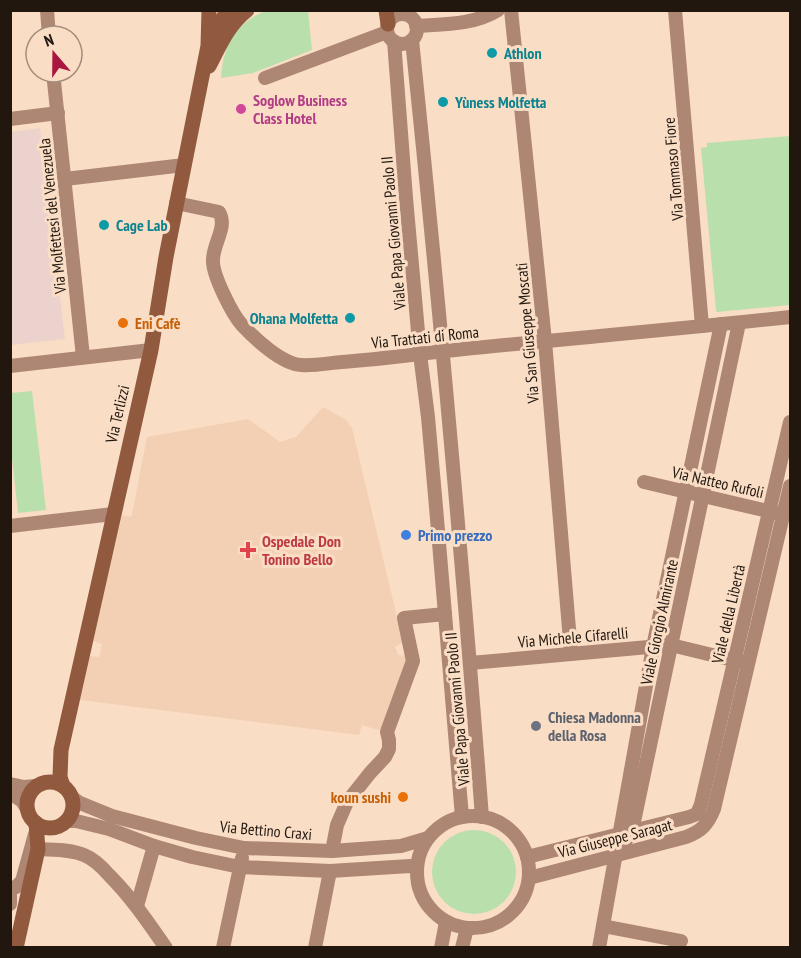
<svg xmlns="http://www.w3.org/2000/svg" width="801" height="958" font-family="'PT Sans Narrow',sans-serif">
	<rect width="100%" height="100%" fill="#faddc5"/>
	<!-- education -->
	<path fill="#ecd2cc" d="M40 128 65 339 11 345 10 132Z"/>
	<!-- built -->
	<path fill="#f3d0b4" d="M323 407 346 420 352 428 403 642 395 647 398 655 407 656 408 661 382 728 378 730 362 725 359 735 80 700 90 656 99 657 101 650 102 644 93 641 122 515 131 517 132 514 147 437 248 419 280 442 296 437Z"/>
	<!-- green -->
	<g fill="#b9dfad">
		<path d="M265 11H308L312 50 253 73 221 78C223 45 235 24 265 11Z"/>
		<path d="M790 136V305L717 312 716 310 701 148 707 147V143Z"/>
		<path d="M32 391 46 510 18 513 11 449V393Z"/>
		<circle cx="474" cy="872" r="42"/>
	</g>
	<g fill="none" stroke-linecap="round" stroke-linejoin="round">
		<!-- street -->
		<g stroke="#ae8674" stroke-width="14">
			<path d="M47 10 49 36"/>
			<path d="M511 10 545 341 571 653"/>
			<path d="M675 10 702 326"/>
			<circle cx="402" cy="29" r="15"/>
			<path d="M416 26C444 24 474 25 498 10"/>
			<path d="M412 40C439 299 462 558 482 817"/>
			<path d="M394 41 406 198 420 354 428 417 436 507 462 817"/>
			<path d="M53 72 83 357"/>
			<path d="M265 78 387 32"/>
			<path d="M10 119 58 113"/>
			<path d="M65 179 184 165"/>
			<path d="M176 203 219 212C228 227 213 243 213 260 212 274 232 314 242 325 255 339 282 364 301 365 315 366 329 363 342 362 383 359 424 353 464 349 573 338 682 329 790 317"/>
			<path d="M10 366 151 350"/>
			<path d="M644 482 776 513"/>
			<path d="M10 526 113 514"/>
			<path d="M470 663 671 645 741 662"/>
			<path d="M10 784 24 787 36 786"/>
			<path d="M10 793 22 801 26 807"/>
			<path d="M71 797 80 803 112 816 196 838 244 848 332 851 401 846 428 838"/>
			<path d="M697 814 701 804 790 422"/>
			<circle cx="473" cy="872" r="56"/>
			<path d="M66 821H76L109 829 154 846 192 857 240 867 330 871 410 866 417 868"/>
			<path d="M38 849C53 850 70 849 84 855 94 859 102 867 109 875 131 897 148 922 166 948"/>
			<path d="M332 851 337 825 347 802 370 773 385 757 389 749V740L387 732 413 661 404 618 445 614"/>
			<path d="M618 852 632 831 739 323"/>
			<path d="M527 857 689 817 697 814"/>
			<path d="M529 878 686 837C702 831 708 824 714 809L790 486"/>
			<path d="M10 889 16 887 22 881 35 834"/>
			<path d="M10 894V904"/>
			<path d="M137 906 154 846"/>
			<path d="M603 926 681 941"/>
			<path d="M223 948 242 858"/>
			<path d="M315 948 330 871"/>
			<path d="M441 948 446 922"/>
			<path d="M462 948 467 928"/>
			<path d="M599 948 653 647 721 324"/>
		</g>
		<!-- secondary -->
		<g stroke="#91593e" stroke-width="15">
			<path d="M386 10 388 24"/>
			<path d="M210 41 220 22 229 10"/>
			<path d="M209 66C220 45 228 25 247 10"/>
			<circle cx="50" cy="805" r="23"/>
			<path d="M63 786 60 777 61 750 151 350 166 257 208 46 209 10"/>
			<path d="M16 948 38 849 36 823"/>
		</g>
	</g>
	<!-- markers -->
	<g fill="#0f9aa8" stroke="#faddc5" stroke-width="2">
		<circle cx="492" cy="53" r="6"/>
		<circle cx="443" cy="102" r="6"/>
		<circle cx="104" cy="225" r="6"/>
		<circle cx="350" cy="318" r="6"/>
	</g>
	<circle fill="#d1479c" stroke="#faddc5" stroke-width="2" cx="241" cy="109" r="6"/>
	<g fill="#e8710a" stroke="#faddc5" stroke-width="2">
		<circle cx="123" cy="323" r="6"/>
		<circle cx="403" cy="797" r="6"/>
	</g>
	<circle fill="#3f7fe0" stroke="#faddc5" stroke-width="2" cx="406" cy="535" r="6"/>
	<path fill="#e0444e" stroke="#faddc5" stroke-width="2" d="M245 541h6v6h6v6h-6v6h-6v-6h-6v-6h6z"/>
	<circle fill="#6b7280" stroke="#faddc5" stroke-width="2" cx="536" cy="726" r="6"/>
	<g text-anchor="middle" stroke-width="6" stroke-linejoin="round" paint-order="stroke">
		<!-- culture labels -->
		<g font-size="16" font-weight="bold" fill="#0d838f" stroke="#faddc5" text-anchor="start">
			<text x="504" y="59">Athlon</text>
			<text x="455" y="108">Yùness Molfetta</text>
			<text x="116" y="231">Cage Lab</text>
			<text x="338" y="324" text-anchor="end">Ohana Molfetta</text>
		</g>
		<!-- hotel labels -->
		<g font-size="16" font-weight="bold" fill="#b23c85" stroke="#faddc5" text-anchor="start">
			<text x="253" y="106">Soglow Business<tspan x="253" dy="18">Class Hotel</tspan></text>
		</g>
		<!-- street labels -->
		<g font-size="16" fill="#21170f" stroke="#faddc5">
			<text transform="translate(673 169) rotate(-95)" y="6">Via Tommaso Fiore</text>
			<text transform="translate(52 216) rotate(-96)" y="6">Via Molfettesi del Venezuela</text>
			<text transform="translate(393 233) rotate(-95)" y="6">Viale Papa Giovanni Paolo II</text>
			<text transform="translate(527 333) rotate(-95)" y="6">Via San Giuseppe Moscati</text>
			<text transform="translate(425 337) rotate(-6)" y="6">Via Trattati di Roma</text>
			<text transform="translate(117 414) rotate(-77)" y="6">Via Terlizzi</text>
			<text transform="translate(718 482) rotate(13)" y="6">Via Natteo Rufoli</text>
			<text transform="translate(728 614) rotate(-77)" y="6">Viale della Libertà</text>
			<text transform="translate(659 622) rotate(-78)" y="6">Viale Giorgio Almirante</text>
			<text transform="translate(573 637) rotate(-5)" y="6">Via Michele Cifarelli</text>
			<text transform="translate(457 709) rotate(-95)" y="6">Viale Papa Giovanni Paolo II</text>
			<text transform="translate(266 830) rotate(5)" y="6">Via Bettino Craxi</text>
			<text transform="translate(615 838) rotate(-14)" y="6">Via Giuseppe Saragat</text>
		</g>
		<!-- food labels -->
		<g font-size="16" font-weight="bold" fill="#c56008" stroke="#faddc5" text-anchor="start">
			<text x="135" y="329">Eni Cafè</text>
			<text x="391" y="803" text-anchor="end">koun sushi</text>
		</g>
		<!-- shop labels -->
		<g font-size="16" font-weight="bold" fill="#366cbe" stroke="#faddc5" text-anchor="start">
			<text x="418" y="541">Primo prezzo</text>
		</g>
		<!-- health labels -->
		<g font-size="16" font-weight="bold" fill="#be3a42" stroke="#faddc5" text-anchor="start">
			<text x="262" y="547">Ospedale Don<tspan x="262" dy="18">Tonino Bello</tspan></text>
		</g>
		<!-- worship labels -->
		<g font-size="16" font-weight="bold" fill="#5b616d" stroke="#faddc5" text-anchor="start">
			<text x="548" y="723">Chiesa Madonna<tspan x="548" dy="18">della Rosa</tspan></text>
		</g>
	</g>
	<!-- border -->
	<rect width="801" height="958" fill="none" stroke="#21170f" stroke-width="24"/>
	<!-- north arrow -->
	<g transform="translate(54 54) rotate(340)"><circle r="28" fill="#faddc5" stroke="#a38e7c" stroke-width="1.5"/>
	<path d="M0-4.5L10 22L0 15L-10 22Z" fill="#ab163e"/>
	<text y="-9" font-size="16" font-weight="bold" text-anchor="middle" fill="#21170f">N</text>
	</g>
</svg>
